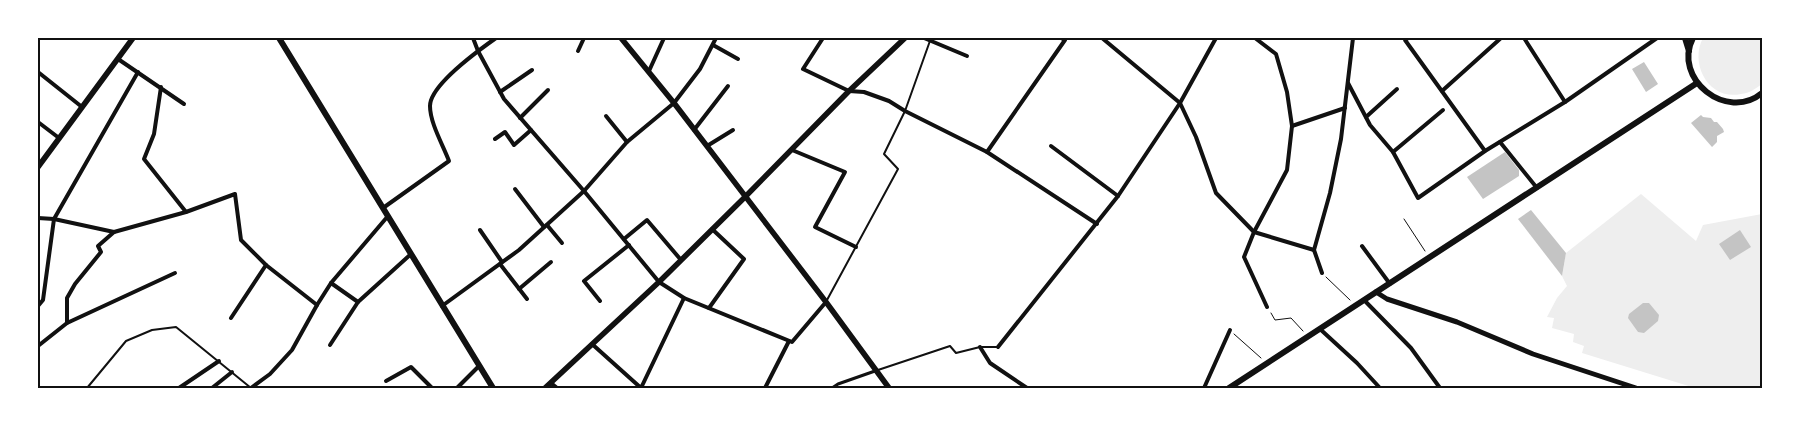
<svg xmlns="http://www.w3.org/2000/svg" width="1800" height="426" font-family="'Playfair Display',serif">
	<rect width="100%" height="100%" fill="#fff"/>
	<!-- green -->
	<g fill="#eee">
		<path d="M1703 38H1762V84C1755 89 1750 93 1741 94 1709 101 1689 64 1703 38Z"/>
		<path d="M1641 194 1696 241 1703 225 1762 214V388H1695L1582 353 1584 346 1573 342 1574 334 1552 328 1554 318 1547 317 1557 298 1567 286 1562 276 1566 253Z"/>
	</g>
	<!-- building -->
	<g fill="#c4c4c4">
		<path d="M1644 62 1658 84 1646 92 1632 69Z"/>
		<path d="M1701 115 1703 117 1711 118 1714 122H1717L1723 129 1724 132 1717 136V142L1712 147 1691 123Z"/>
		<path d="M1505 152 1519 170V176L1483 199 1467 177Z"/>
		<path d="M1531 210 1566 253 1562 276 1518 219Z"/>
		<path d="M1740 230 1751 247 1730 260 1719 244Z"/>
		<path d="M1643 303H1649L1659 315 1658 321 1644 333 1638 332 1628 318 1629 314Z"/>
	</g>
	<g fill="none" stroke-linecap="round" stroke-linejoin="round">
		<!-- path -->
		<g stroke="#111" stroke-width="1">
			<path d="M1404 219 1425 251"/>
			<path d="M1326 277 1350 300"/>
			<path d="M1271 313 1275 320 1291 318 1303 331"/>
			<path d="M1234 334 1261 358"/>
		</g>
		<!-- service -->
		<g stroke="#111" stroke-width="2">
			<path d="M827 300 898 169 884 154 905 111 931 38"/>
			<path d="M878 370 950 346 956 353 980 347H998"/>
			<path d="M87 388 126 341 152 330 176 327 251 388"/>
		</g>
		<!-- pedestrian -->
		<path stroke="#111" stroke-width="3" d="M832 388 838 384 875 371"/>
		<!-- minor -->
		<g stroke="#111" stroke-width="4">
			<path d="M473 38 478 51 504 99 584 191 659 282 684 298 792 342 826 302"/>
			<path d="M823 38 803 69 849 91 864 92 889 101 905 111 987 152 1097 224"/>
			<path d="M924 38 967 56"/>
			<path d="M1102 38 1180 103 1196 137 1216 193 1254 232 1314 250"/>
			<path d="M1255 38 1276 54 1287 92 1292 126 1287 170 1254 232 1244 257 1267 307"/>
			<path d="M1408 38 1405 40 1485 151"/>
			<path d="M1524 38 1565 102"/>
			<path d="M713 45 738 59"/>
			<path d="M578 51 584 38"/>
			<path d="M118 59 184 104"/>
			<path d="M649 71 664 38"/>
			<path d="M38 72 82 107"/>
			<path d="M1348 83 1370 125 1393 152 1418 198 1485 151 1565 102 1657 38"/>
			<path d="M161 87 154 134 144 159 186 212"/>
			<path d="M1442 91 1501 38"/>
			<path d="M500 92 532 70"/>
			<path d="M606 116 627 142"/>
			<path d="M1366 117 1397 89"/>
			<path d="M520 118 548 90"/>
			<path d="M38 122 59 138"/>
			<path d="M1292 126 1345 108"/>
			<path d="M694 130 728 86"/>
			<path d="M495 139 505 132 514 145 531 130"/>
			<path d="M1500 142 1537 188"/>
			<path d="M707 146 733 130"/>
			<path d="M1051 146 1118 196"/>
			<path d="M792 150 845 172 815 227 856 247"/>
			<path d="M987 152 1065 40 1061 38"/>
			<path d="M1393 152 1443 110"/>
			<path d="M515 189 544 227"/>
			<path d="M383 208 449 161C443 145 430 123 430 106 430 85 479 50 496 38"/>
			<path d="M38 218 54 219 114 232"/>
			<path d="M547 225 562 243"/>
			<path d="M480 230 502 262"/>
			<path d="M624 239 647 220 681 260"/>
			<path d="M1362 246 1390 284"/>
			<path d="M500 264 527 299"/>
			<path d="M1322 273 1314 250 1330 193 1341 139 1353 38"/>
			<path d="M331 283 358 302 411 254"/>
			<path d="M519 289 551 262"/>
			<path d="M1364 300 1411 348 1440 388"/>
			<path d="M600 301 584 281 629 245"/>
			<path d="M38 306 43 300 54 219 138 72"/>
			<path d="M442 306 519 250 584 191 627 142 674 103 700 69 716 38"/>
			<path d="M709 308 744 259 712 229"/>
			<path d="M231 318 266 265"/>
			<path d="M67 323 175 273"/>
			<path d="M1320 329 1357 363 1380 388"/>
			<path d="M592 344 641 388 684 298"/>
			<path d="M330 345 358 302"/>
			<path d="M38 346 67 323V298L75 284 101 252 98 246 114 232 186 212 235 194 241 240 266 265 317 305"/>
			<path d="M980 347 990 363 1027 388"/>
			<path d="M998 347 1118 196 1180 103 1216 38"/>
			<path d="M386 381 411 367 432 388"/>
			<path d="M551 383 557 388"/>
			<path d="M179 388 219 361"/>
			<path d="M212 388 232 372"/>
			<path d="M251 388 270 374 292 350 317 305 331 283 388 216"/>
			<path d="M457 388 479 366"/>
			<path d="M765 388 789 341"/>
			<path d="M1204 388 1230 330"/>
		</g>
		<!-- tertiary -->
		<path stroke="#111" stroke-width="5" d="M1376 292 1387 299 1457 322 1533 354 1636 388"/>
		<!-- secondary -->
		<g stroke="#111" stroke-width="5.5">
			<path d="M621 38 674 103 826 302 889 388"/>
			<path d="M38 167 133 38"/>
			<path d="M545 388 659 282 745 197 849 91 905 38"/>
		</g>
		<!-- primary -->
		<g stroke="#111" stroke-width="6">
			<path d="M279 38 493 388"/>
			<path d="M1685 38 1689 51"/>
			<path d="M1693 38C1672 79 1727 122 1762 93"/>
			<path d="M1229 388 1697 83"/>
		</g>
	</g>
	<!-- border -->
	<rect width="1800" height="426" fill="none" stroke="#ffffff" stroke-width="78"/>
	<rect x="39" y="39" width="1722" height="348" fill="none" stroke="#111" stroke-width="2"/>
</svg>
